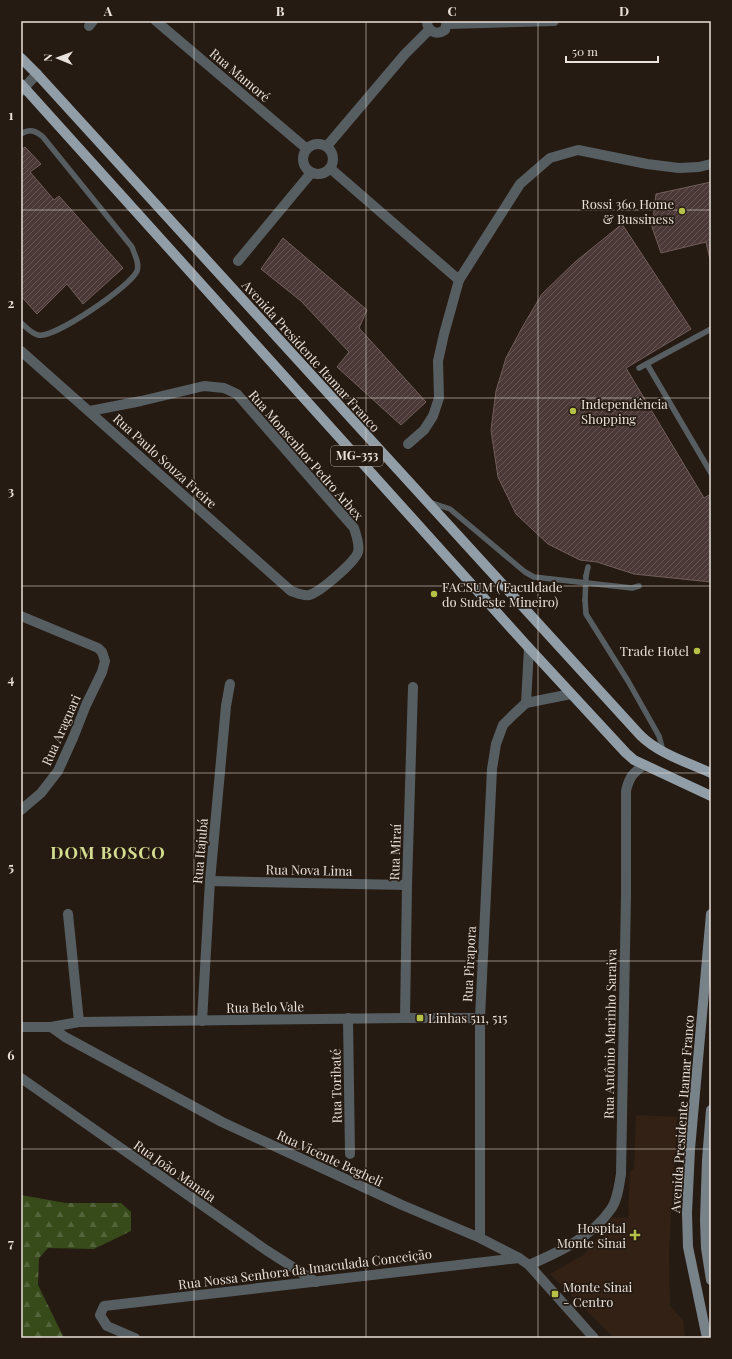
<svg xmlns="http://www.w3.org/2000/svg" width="732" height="1359" font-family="'Playfair Display',serif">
	<defs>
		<pattern id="forest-firs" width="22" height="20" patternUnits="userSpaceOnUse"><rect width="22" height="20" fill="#374a19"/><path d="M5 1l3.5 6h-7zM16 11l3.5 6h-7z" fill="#54643a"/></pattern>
		<pattern id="building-hatch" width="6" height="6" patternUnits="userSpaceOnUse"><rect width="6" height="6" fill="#4a3937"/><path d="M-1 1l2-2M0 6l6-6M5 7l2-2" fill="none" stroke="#645553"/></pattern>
	</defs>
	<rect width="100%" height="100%" fill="#261b12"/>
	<!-- built -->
	<path fill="#322114" d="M636 1115 677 1117 669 1251 670 1306 683 1320 685 1338H614L550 1274 585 1254 612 1217 628 1218 630 1172 634 1169Z"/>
	<!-- forest -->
	<path fill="url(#forest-firs)" d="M21 1195 66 1203H121L131 1212V1231L94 1249 48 1248 39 1258 38 1285 64 1338H21Z"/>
	<!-- building -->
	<g fill="url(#building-hatch)" stroke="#715e5c">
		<path d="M25 147 41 164 30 172 54 200 59 196 123 268 83 304 67 284 37 314 21 296V150Z"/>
		<path d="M711 182V264L706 242 661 253 652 227 656 194Z"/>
		<path d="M622 224 691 329 626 368 704 498 711 494V582L634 574 597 562 580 560 548 544 516 514 498 477 491 430 496 391 506 358 523 326 542 294 575 262Z"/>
		<path d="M283 238 367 310 359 328 426 402 401 425 337 367 349 352 301 301 261 269Z"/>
	</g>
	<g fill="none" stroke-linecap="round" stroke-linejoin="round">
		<!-- service -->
		<g stroke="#575e62" stroke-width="5.5">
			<path d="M21 134C30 128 36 131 43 137L132 247C134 254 140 263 137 271 131 286 54 339 38 335 32 334 26 327 21 323"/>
			<path d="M647 364 711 473"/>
			<path d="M639 368 711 329"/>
			<path d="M429 502 450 509 525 572 534 577 623 587 632 588 639 586"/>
			<path d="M586 576 588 567"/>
			<path d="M585 600 586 614 628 681 659 736 663 751"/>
		</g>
		<!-- minor -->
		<g stroke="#575e62" stroke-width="10">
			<path d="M427 21C427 31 436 36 445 30L447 21"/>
			<path d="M448 24 554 21"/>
			<path d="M89 26 93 21"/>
			<path d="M21 91 37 74"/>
			<path d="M327 146 405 54 429 30"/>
			<path d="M238 261 311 173"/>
			<path d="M21 351 291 591C297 593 303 596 309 595 319 593 355 562 358 552 360 544 356 535 354 528L237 394 224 388 204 386 141 401 90 411"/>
			<path d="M408 444 424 430 433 416 439 398 438 361 444 334 459 280"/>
			<path d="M21 616 98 648 102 652 105 661 102 672 86 705 73 738 58 771 41 793 21 810"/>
			<path d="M526 703 529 648"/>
			<path d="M210 881 407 885"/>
			<path d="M68 914 79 1022"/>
			<path d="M348 1018 350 1154"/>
			<path d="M405 1018 407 885 413 687"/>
			<path d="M202 1021 210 881 226 706 230 684"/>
			<path d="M51 1027 79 1022 405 1018H480"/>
			<path d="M21 1078 266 1250 316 1282"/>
			<path d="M480 1238V1018L492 769 496 744 503 725 514 714 526 703 571 694"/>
			<path d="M529 1265C559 1252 592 1237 611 1209 618 1199 619 1185 621 1174L626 894V791C629 777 633 773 644 765"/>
			<path d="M135 1338 107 1326 100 1315 104 1306 519 1258"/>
		</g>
		<!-- tertiary -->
		<g stroke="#575e62" stroke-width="10">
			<path d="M156 21 307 149"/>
			<circle cx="318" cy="159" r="15"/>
			<path d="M331 169 459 280 520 184 550 158 578 150 647 164 679 168 699 167 711 164"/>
			<path d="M21 1027H51L65 1037 222 1122 402 1205 480 1238 519 1258 529 1265 594 1338"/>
		</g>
		<!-- secondary -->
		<g stroke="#788289" stroke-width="10">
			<path d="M711 1110 707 1160 705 1220 706 1248 711 1280"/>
			<path d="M707 1338 688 1247 687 1213 690 1149 711 914"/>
		</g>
		<!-- primary -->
		<g stroke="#919ea8" stroke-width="10">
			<path d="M21 58 37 74 640 735C659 754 687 762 711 773"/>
			<path d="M21 84 529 648 626 753 634 760 711 796"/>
		</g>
		<!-- service-bridge -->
		<path stroke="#575e62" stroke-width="5.5" d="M585 600 586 576"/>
	</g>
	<!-- grid -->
	<path fill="none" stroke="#e9e1db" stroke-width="1" stroke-opacity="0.55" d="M194 21V1338M366 21V1338M538 21V1338M21 210H711M21 398H711M21 586H711M21 773H711M21 961H711M21 1149H711"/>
	<!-- markers -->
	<g fill="#b6c148" stroke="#261b12" stroke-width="1.5">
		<circle cx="682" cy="211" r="4"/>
		<circle cx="573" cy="411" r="4"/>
		<circle cx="434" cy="594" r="4"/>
		<circle cx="697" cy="651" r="4"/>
		<rect x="416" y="1014" width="8" height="8" rx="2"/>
		<path d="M633 1229h4v4h4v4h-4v4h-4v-4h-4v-4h4z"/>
		<rect x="551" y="1290" width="8" height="8" rx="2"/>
	</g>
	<g text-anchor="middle" stroke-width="3.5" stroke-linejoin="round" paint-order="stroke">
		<!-- shield labels -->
		<rect fill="#261b12" stroke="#aea69f" stroke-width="1" x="331" y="446" width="52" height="20" rx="3"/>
		<g font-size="12" font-weight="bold" fill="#e9e1db">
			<text x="357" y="460">MG-353</text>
		</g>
		<!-- street labels -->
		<g font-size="13" fill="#e9e1db" stroke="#261b12">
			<text transform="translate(240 75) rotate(40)" y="5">Rua Mamoré</text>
			<text transform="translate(311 356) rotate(48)" y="5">Avenida Presidente Itamar Franco</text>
			<text transform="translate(306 455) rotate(49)" y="5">Rua Monsenhor Pedro Arbex</text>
			<text transform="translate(165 461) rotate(42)" y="5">Rua Paulo Souza Freire</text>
			<text transform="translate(61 730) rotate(-66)" y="5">Rua Araguari</text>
			<text transform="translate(200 851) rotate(-85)" y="5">Rua Itajubá</text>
			<text transform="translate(395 852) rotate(-88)" y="5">Rua Miraí</text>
			<text transform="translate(309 870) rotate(1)" y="5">Rua Nova Lima</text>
			<text transform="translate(469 964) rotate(-87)" y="5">Rua Pirapora</text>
			<text transform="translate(265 1007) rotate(-1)" y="5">Rua Belo Vale</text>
			<text transform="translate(610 1034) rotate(-89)" y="5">Rua Antônio Marinho Saraiva</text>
			<text transform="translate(336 1086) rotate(-91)" y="5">Rua Toribaté</text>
			<text transform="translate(682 1114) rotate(-86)" y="5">Avenida Presidente Itamar Franco</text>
			<text transform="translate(330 1158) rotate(25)" y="5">Rua Vicente Begheli</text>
			<text transform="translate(175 1171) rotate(35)" y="5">Rua João Manata</text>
			<text transform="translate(305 1269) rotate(-7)" y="5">Rua Nossa Senhora da Imaculada Conceição</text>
		</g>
		<!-- poi labels -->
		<g font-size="13" fill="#e9e1db" stroke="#261b12" text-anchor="start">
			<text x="674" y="209" text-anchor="end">Rossi 360 Home<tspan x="674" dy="15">&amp; Bussiness</tspan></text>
			<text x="581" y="409">Independência<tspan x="581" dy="15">Shopping</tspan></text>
			<text x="442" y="592">FACSUM ( Faculdade<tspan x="442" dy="15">do Sudeste Mineiro)</tspan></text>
			<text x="689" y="656" text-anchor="end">Trade Hotel</text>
			<text x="428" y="1023">Linhas 511, 515</text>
			<text x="626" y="1233" text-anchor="end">Hospital<tspan x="626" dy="15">Monte Sinai</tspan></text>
			<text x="563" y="1292">Monte Sinai<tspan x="563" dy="15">- Centro</tspan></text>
		</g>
		<!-- district labels -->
		<g font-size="17" font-weight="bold" letter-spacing="1" fill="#d3dd8f" stroke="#261b12">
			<text x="108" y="859">DOM BOSCO</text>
		</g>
	</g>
	<!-- border -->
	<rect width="732" height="1359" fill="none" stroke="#261b12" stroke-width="44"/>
	<!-- north arrow -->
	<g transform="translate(58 58) rotate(271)" stroke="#261b12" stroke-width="3" paint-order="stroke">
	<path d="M0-3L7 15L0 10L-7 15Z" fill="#e9e1db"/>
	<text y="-6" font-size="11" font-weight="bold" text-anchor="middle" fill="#e9e1db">N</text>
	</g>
	<!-- scale -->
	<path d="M566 56v6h92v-6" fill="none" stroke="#e9e1db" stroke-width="2"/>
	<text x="572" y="56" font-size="12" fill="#e9e1db" stroke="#261b12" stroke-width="3" paint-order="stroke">50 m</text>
	<rect x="22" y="22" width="688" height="1315" fill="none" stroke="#e9e1db" stroke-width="1.5"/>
	<g font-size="13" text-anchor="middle" font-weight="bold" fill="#e9e1db">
		<text x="108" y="16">A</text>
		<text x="280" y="16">B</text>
		<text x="452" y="16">C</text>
		<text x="624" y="16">D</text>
		<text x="11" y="120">1</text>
		<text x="11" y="308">2</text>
		<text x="11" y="496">3</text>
		<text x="11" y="684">4</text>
		<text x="11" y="872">5</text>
		<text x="11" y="1060">6</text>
		<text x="11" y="1248">7</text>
	</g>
</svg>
